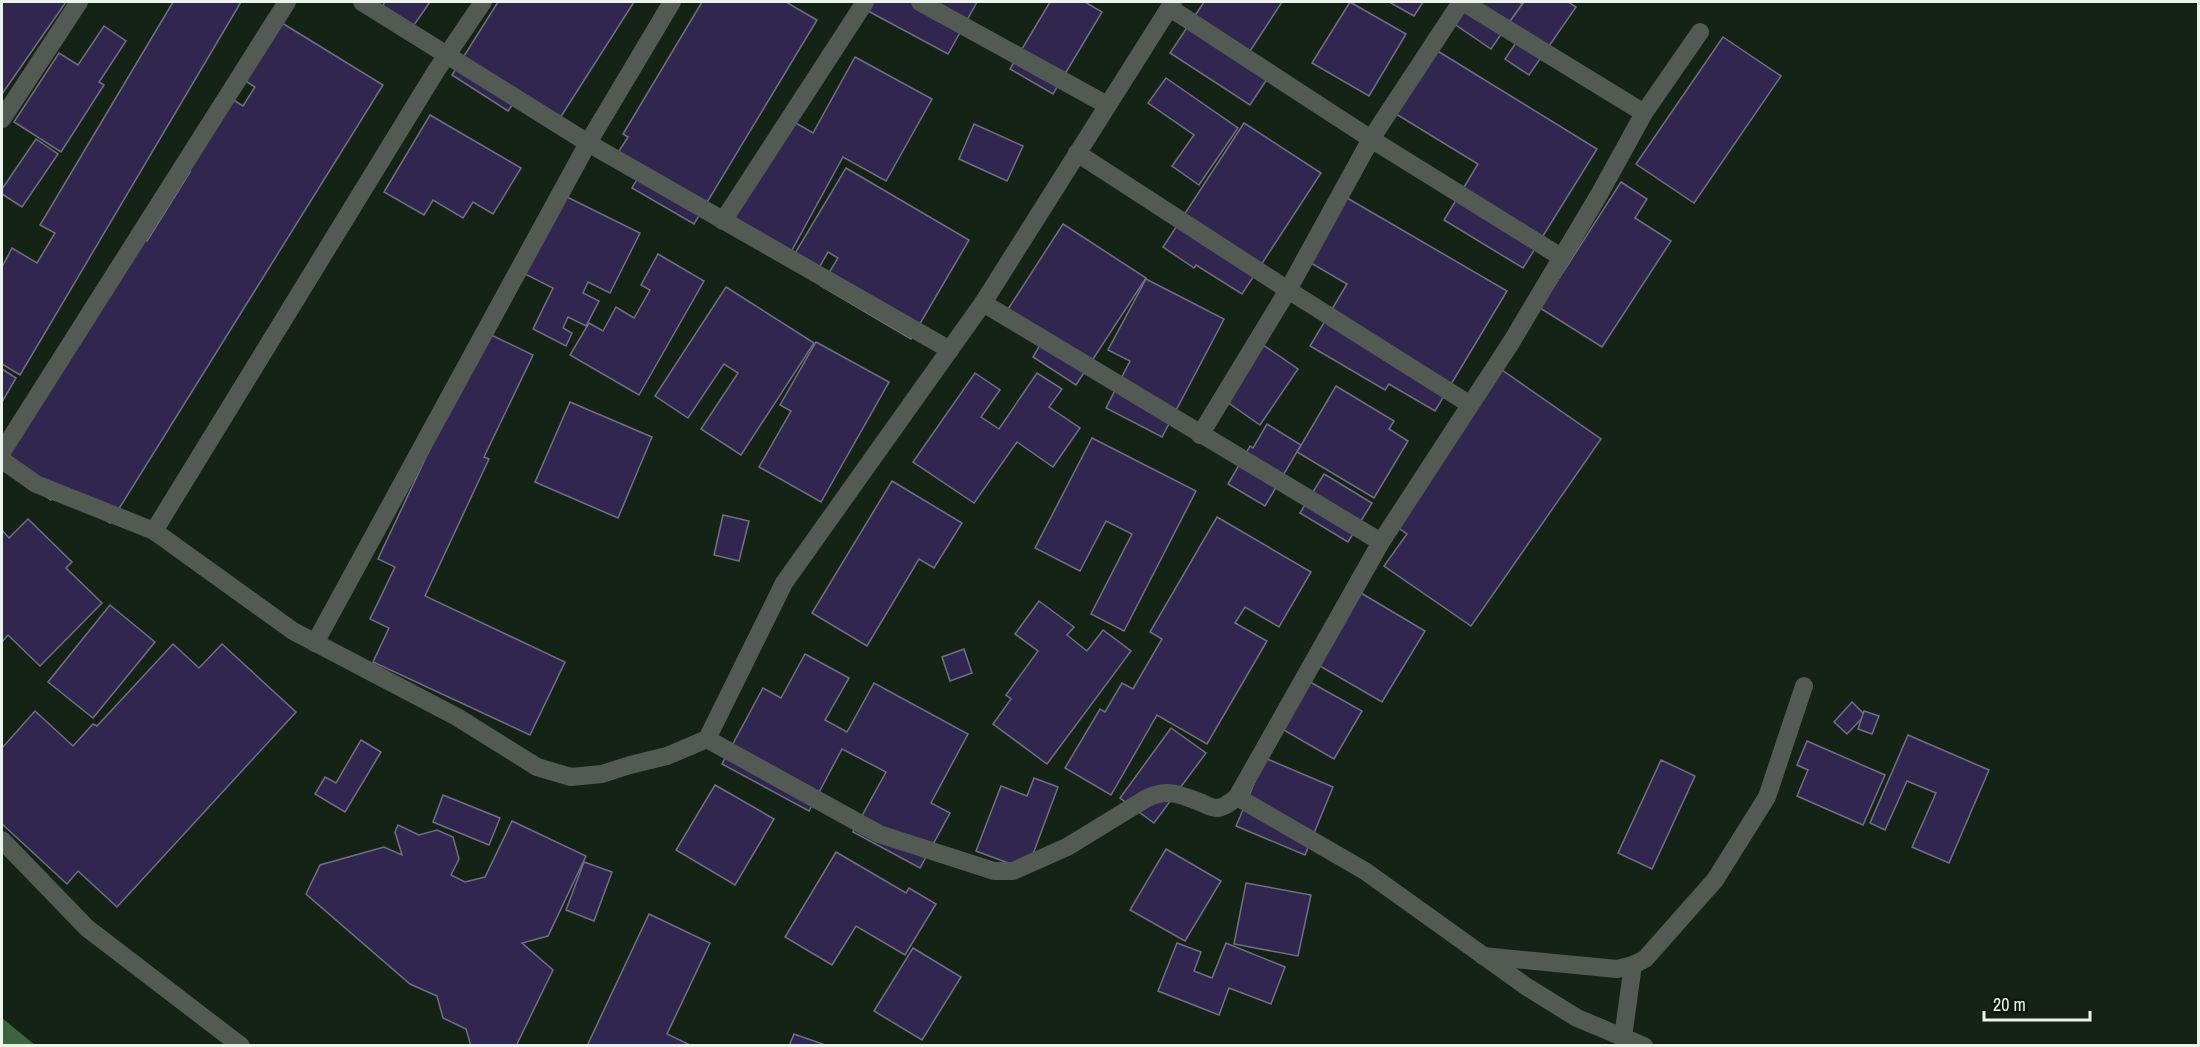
<svg xmlns="http://www.w3.org/2000/svg" width="2200" height="1047" font-family="'Archivo Narrow',sans-serif">
	<rect width="100%" height="100%" fill="#152316"/>
	<!-- water -->
	<path fill="#3d643f" d="M2 1018 35 1045H2Z"/>
	<!-- building -->
	<g fill="#302650" stroke="#716f83" stroke-width="1.5">
		<path d="M2 2H66L2 94Z"/>
		<path d="M173 2H241L20 375 2 364V267L12 248 37 263 55 233 40 225Z"/>
		<path d="M385 2H430L407 35 376 15Z"/>
		<path d="M498 2H634L553 129 513 104 508 111 452 75Z"/>
		<path d="M702 2H786L817 20 694 224 632 188 640 174 614 159 628 137 623 134Z"/>
		<path d="M857 2H977L948 54 855 4Z"/>
		<path d="M1050 2H1085L1102 12 1053 94 1010 69Z"/>
		<path d="M1204 2H1282L1248 54 1273 70 1250 105 1170 53Z"/>
		<path d="M1350 2 1406 34 1369 96 1312 63Z"/>
		<path d="M1389 2H1423L1414 16Z"/>
		<path d="M1463 2H1519L1522 4 1491 49 1450 21Z"/>
		<path d="M1524 2H1568L1576 7 1529 75 1505 59 1520 37 1505 28Z"/>
		<path d="M269 15 383 85 110 523 57 491 51 500 2 469 132 233 147 241 190 172 176 163 221 92 243 106 255 87 233 73Z"/>
		<path d="M104 26 126 41 99 82 104 85 61 152 14 122 59 53 78 65Z"/>
		<path d="M1723 37 1781 76 1694 203 1636 164Z"/>
		<path d="M1436 50 1597 149 1523 268 1444 220 1478 164 1396 114Z"/>
		<path d="M855 57 932 99 886 181 843 157 786 261 728 229 789 119 813 133Z"/>
		<path d="M1166 78 1238 128 1199 185 1172 166 1194 135 1148 103Z"/>
		<path d="M430 115 521 168 493 214 473 202 463 218 433 200 424 215 384 192Z"/>
		<path d="M1244 123 1321 173 1242 294 1196 265 1194 268 1163 247Z"/>
		<path d="M974 124 1023 146 1007 181 959 159Z"/>
		<path d="M36 139 58 154 22 207 2 194V189Z"/>
		<path d="M846 168 969 240 911 339 821 286 838 258 828 252 815 275 791 260Z"/>
		<path d="M1621 182 1647 199 1635 218 1671 241 1602 347 1540 308Z"/>
		<path d="M561 194 640 233 610 293 588 282 583 293 599 301 586 326 568 317 563 328 572 333 566 346 533 329 553 288 521 272Z"/>
		<path d="M1342 195 1507 291 1435 411 1389 384 1385 390 1310 346 1347 284 1304 259Z"/>
		<path d="M1063 224 1146 278 1076 385 1033 357 1040 345 1001 320Z"/>
		<path d="M658 254 704 281 639 395 570 355 589 323 603 331 616 307 634 318 650 290 641 285Z"/>
		<path d="M1146 279 1224 319 1162 437 1106 408 1130 361 1108 350Z"/>
		<path d="M726 287 814 343 741 455 701 429 738 373 724 364 688 418 655 396Z"/>
		<path d="M485 332 533 355 484 457 489 459 425 596 565 662 530 735 373 662 389 628 370 619 395 567 378 559Z"/>
		<path d="M816 342 889 382 821 502 759 467 791 411 780 405Z"/>
		<path d="M1259 342 1298 369 1260 425 1220 397Z"/>
		<path d="M2 369 16 378 2 402Z"/>
		<path d="M1502 370 1601 439 1471 626 1384 566 1407 534 1394 525Z"/>
		<path d="M975 373 1000 390 981 417 999 429 1037 373 1062 389 1049 407 1080 428 1053 467 1017 442 974 503 913 462Z"/>
		<path d="M1336 386 1394 421 1389 429 1408 441 1374 498 1297 452Z"/>
		<path d="M570 402 652 437 618 518 535 482Z"/>
		<path d="M1267 424 1301 445 1265 506 1228 484 1250 446 1253 448Z"/>
		<path d="M1092 438 1196 491 1124 631 1091 614 1132 534 1106 521 1080 571 1035 548Z"/>
		<path d="M1324 474 1372 503 1348 542 1300 513Z"/>
		<path d="M892 481 962 523 934 568 919 559 867 646 812 613Z"/>
		<path d="M723 515 749 521 739 561 714 555Z"/>
		<path d="M1217 517 1311 572 1279 627 1245 607 1235 623 1267 641 1207 744 1157 715 1111 795 1065 768 1100 709 1105 712 1122 683 1133 689 1162 639 1150 632Z"/>
		<path d="M28 519 72 562 66 568 102 603 40 666 8 635 2 642V530L9 538Z"/>
		<path d="M1356 590 1425 631 1382 702 1313 662Z"/>
		<path d="M1039 601 1074 627 1067 635 1087 651 1103 630 1131 651 1047 764 993 724 1011 699 1006 695 1038 651 1015 634Z"/>
		<path d="M110 605 155 642 93 718 48 682Z"/>
		<path d="M173 644 199 668 222 644 296 712 117 907 78 871 67 884 2 824V748L35 711 73 746 93 724 97 726Z"/>
		<path d="M964 649 972 673 950 681 942 657Z"/>
		<path d="M805 654 849 678 825 720 847 732 874 683 968 734 931 803 950 813 920 868 853 832 886 772 842 749 809 811 722 764 763 688 781 698Z"/>
		<path d="M1310 682 1362 711 1334 759 1282 729Z"/>
		<path d="M1852 702 1865 715 1847 734 1834 722Z"/>
		<path d="M1864 711 1879 716 1872 734 1858 729Z"/>
		<path d="M1171 728 1206 753 1154 823 1120 798Z"/>
		<path d="M1908 735 1989 770 1949 863 1912 847 1936 793 1907 781 1885 830 1870 823Z"/>
		<path d="M361 740 381 752 345 812 315 794 325 777 336 783Z"/>
		<path d="M1807 741 1885 775 1863 825 1797 796 1808 770 1797 765Z"/>
		<path d="M1265 758 1333 787 1305 855 1236 826Z"/>
		<path d="M1661 760 1695 776 1652 869 1618 853Z"/>
		<path d="M1034 778 1058 787 1027 870 976 851 1001 786 1027 796Z"/>
		<path d="M715 785 774 819 735 885 676 850Z"/>
		<path d="M443 795 500 818 489 845 433 822Z"/>
		<path d="M512 821 586 856 548 936 522 943 553 970 516 1046H471L466 1029 443 1018 437 996 410 984 306 894 320 865 384 847 402 855 395 832 398 825 419 835 437 830 453 837 459 859 451 875 465 882 485 877Z"/>
		<path d="M1166 849 1221 881 1185 941 1130 910Z"/>
		<path d="M836 852 906 893 909 888 936 904 905 955 856 926 832 965 785 937Z"/>
		<path d="M584 862 612 872 594 921 566 910Z"/>
		<path d="M1246 883 1311 895 1298 956 1234 944Z"/>
		<path d="M649 914 710 943 667 1034 692 1046H587Z"/>
		<path d="M1177 943 1201 952 1194 971 1212 978 1226 943 1285 967 1271 1004 1229 988 1219 1015 1158 991Z"/>
		<path d="M913 948 961 977 922 1040 874 1011Z"/>
		<path d="M794 1034 828 1046H789Z"/>
	</g>
	<g fill="none" stroke-linecap="round" stroke-linejoin="round">
		<!-- minor -->
		<g stroke="#535a53" stroke-width="18">
			<path d="M362 2 588 143 950 350"/>
			<path d="M920 2 1107 105"/>
			<path d="M1463 2 1644 113"/>
			<path d="M1170 8 1371 139 1561 257"/>
			<path d="M2 119 79 2"/>
			<path d="M1077 153 1288 290 1469 404"/>
			<path d="M723 221 865 2"/>
			<path d="M983 303 1381 542"/>
			<path d="M1200 435 1288 290 1371 139 1461 2"/>
			<path d="M2 452 287 2"/>
			<path d="M2 460 36 484 154 531 293 631 457 717 537 767 571 777 602 774 630 765 667 756 707 739 784 583 983 303 1173 2"/>
			<path d="M154 531 436 71 483 2"/>
			<path d="M315 643 588 143 672 2"/>
			<path d="M707 739 879 834 994 871H1013L1067 847 1147 798C1169 788 1181 795 1202 803 1206 805 1212 808 1216 808 1224 808 1231 802 1237 797L1381 542 1512 341 1600 193 1644 113 1700 32"/>
			<path d="M1237 797 1365 871 1527 987 1577 1018 1644 1046"/>
			<path d="M2 840 87 928 241 1046"/>
			<path d="M1483 956 1617 969 1633 965 1645 959 1715 880 1767 797 1804 686"/>
			<path d="M1623 1037 1633 965"/>
		</g>
	</g>
	<!-- border -->
	<rect width="2200" height="1047" fill="none" stroke="#ebf4eb" stroke-width="6"/>
	<!-- scale -->
	<path d="M1984 1011v9h106v-9" fill="none" stroke="#ebf4eb" stroke-width="3"/>
	<text x="1993" y="1011" font-size="18" fill="#ebf4eb" stroke="#0c190d" stroke-width="4.5" paint-order="stroke">20 m</text>
</svg>
